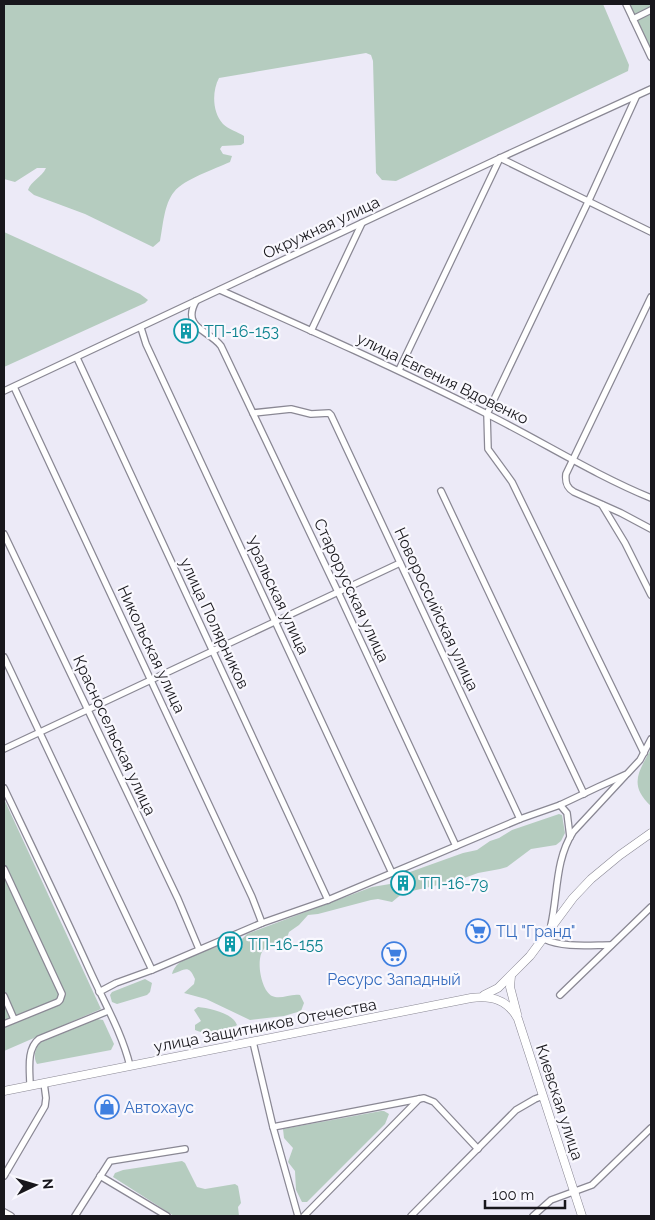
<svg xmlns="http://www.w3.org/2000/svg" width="655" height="1220" font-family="Raleway,sans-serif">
	<rect width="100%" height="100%" fill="#eceaf7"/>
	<!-- green -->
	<g fill="#b5ccbf">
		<path d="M4 4H603L629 65 628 71 396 181 382 180 376 173 373 61 371 55 366 53 219 78C212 91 212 112 223 124 228 129 238 132 244 136V143L241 145 222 146 220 149 223 154 232 156 230 162C215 169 184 179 174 192 164 204 163 226 160 241L153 247 85 214 34 195 28 190C31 181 42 177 46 168H37L15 182 4 179Z"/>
		<path d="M623 4H651V64Z"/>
		<path d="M4 232 140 294 148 300 145 303 4 367Z"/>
		<path d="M651 749V806C628 785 639 771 651 749Z"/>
		<path d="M4 799 101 1009 4 1051Z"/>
		<path d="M559 814 562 815 565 833 561 841 556 845 531 849 507 867 500 869 478 873 456 881 403 893 392 902 378 899 371 900 318 914 308 915 299 925 289 932 286 941C279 943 269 943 264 949 255 958 261 991 272 996 281 1000 291 993 300 995L304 1003 301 1011 284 1016 250 1020 206 999 184 993 194 984 195 979C188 963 184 971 172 974 176 957 204 952 219 946H222L228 950 240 949 243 946 242 939 247 934 372 887 396 883 405 889 411 885 408 874 410 872 463 853 477 850 490 841 499 838 512 830Z"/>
		<path d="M145 979 152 983 150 992 147 995 117 1004 112 1002 110 995 112 992Z"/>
		<path d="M198 1007C209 1008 233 1013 237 1025 228 1032 204 1035 195 1030V1025L201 1021 194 1010Z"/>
		<path d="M97 1019 103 1020 114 1044 111 1050 37 1064C33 1058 35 1049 39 1043Z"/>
		<path d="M381 1111H384L389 1114 385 1124 307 1202H302L296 1190 295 1171 288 1162 293 1148 284 1138 283 1129Z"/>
		<path d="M182 1161 185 1163 197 1187 205 1189 235 1184 238 1186 241 1203 238 1207 239 1216H174L113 1177 115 1173 123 1170Z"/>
	</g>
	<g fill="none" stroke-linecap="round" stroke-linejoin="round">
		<!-- street casing -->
		<g stroke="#8a8894" stroke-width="8">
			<g id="street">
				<path d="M626 4 651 57"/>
				<path d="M633 19 651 10"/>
				<path d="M636 97 589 200 487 414 488 449 512 482 644 753"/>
				<path d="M220 290C310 330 400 370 489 415 543 442 595 475 651 498"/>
				<path d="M651 297 566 474C565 483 567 488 574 492L621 513 651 529"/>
				<path d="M196 301C181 328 209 330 221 346L338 592 456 846"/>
				<path d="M141 328 146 344 392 873"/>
				<path d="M311 331 362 223"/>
				<path d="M77 358 328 900"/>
				<path d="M399 370 500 158 651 232"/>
				<path d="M14 387 252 897 262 923"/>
				<path d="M4 391 500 158 651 89"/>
				<path d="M253 413 291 409 311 414 329 413 331 415 520 819"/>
				<path d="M441 491 584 794"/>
				<path d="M602 505 625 543 651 595"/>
				<path d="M4 534 178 899 199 949"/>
				<path d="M4 657 152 970"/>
				<path d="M4 749 400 563"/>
				<path d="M4 788C33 849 62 909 90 971 104 1002 122 1033 130 1066"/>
				<path d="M560 805 567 813 570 837"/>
				<path d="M4 869 62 994 60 1000 58 1002 4 1024"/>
				<path d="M551 925C558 894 555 860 573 832L625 776"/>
				<path d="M544 939C563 948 590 945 611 945"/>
				<path d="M99 992 116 983 152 970 262 923 328 900 520 819 560 805 598 787 627 774 640 760 651 739"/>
				<path d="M560 995 651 907"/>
				<path d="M4 996 14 1019"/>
				<path d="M253 1042 273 1127 298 1216"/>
				<path d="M30 1086C30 1071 26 1049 39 1039L108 1011"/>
				<path d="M273 1127 424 1098 434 1102 478 1149"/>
				<path d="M4 1176 45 1106 46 1098 44 1083"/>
				<path d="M100 1176 167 1216"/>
				<path d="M4 1212 11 1216"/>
				<path d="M75 1216 110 1161 185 1149"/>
				<path d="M304 1216 419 1099"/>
				<path d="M411 1216 516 1110 535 1099 543 1096"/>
				<path d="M533 1216 551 1200 592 1185 651 1128"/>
			</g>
		</g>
		<!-- secondary casing -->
		<g stroke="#8a8894" stroke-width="9">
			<g id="secondary">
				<path d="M511 976 510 987 517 1014"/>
				<path d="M484 995 498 988 530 956 573 898 591 879 620 855 651 833"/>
				<path d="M4 1091 471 998C492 995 508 1000 518 1019L582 1216"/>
			</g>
		</g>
		<!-- street -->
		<use href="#street" stroke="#fff" stroke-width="5.5"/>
		<!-- secondary -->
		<use href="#secondary" stroke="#fff" stroke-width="8"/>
	</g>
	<!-- icons -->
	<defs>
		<g id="building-ring" transform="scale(1.25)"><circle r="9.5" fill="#f9f8fe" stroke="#0f9aa8" stroke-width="1.5"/><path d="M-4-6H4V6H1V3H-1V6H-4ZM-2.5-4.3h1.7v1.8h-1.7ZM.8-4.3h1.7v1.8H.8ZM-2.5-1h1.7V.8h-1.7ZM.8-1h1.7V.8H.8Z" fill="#0f9aa8"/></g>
		<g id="supermarket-ring" transform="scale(1.25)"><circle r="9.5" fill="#f9f8fe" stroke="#3f7fe0" stroke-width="1.5"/><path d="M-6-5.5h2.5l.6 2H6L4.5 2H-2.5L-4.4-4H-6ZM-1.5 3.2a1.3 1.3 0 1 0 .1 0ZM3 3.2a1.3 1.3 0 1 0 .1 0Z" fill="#3f7fe0"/></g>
		<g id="shop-ring" transform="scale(1.25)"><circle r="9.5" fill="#f9f8fe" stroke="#3f7fe0" stroke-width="1.5"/><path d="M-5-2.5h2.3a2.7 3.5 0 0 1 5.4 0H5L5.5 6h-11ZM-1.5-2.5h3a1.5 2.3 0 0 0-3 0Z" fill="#3f7fe0"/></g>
	</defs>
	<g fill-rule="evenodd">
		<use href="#building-ring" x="186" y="331"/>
		<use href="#building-ring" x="403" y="883"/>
		<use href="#supermarket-ring" x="478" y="931"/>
		<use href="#building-ring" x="230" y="944"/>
		<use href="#supermarket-ring" x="394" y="954"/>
		<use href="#shop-ring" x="107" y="1107"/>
	</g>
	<g text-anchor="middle" stroke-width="4.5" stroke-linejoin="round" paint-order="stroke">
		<!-- street labels -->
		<g font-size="16" fill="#18171c" stroke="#f9f8fe">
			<text transform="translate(321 227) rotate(-25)" y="6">Окружная улица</text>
			<text transform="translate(443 378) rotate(26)" y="6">улица Евгения Вдовенко</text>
			<text transform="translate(352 590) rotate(65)" y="6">Старорусская улица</text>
			<text transform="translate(278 595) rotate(65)" y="6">Уральская улица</text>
			<text transform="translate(437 609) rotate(65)" y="6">Новороссийская улица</text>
			<text transform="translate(215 623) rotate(65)" y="6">улица Полярников</text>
			<text transform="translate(152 649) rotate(65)" y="6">Никольская улица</text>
			<text transform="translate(115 735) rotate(65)" y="6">Красносельская улица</text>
			<text transform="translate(265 1025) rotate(-11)" y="6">улица Защитников Отечества</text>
			<text transform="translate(560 1102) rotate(72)" y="6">Киевская улица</text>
		</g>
		<!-- culture labels -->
		<g font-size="16" fill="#0d838f" stroke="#f9f8fe" text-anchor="start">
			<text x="204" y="337">ТП-16-153</text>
			<text x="420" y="889">ТП-16-79</text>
			<text x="248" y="950">ТП-16-155</text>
		</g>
		<!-- shop labels -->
		<g font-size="16" fill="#366cbe" stroke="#f9f8fe" text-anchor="start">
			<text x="496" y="937">ТЦ "Гранд"</text>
			<text x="394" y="985" text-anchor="middle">Ресурс Западный</text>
			<text x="124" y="1113">Автохаус</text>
		</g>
	</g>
	<!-- border -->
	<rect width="655" height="1220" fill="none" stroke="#18171c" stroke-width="10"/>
	<!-- north arrow -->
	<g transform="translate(35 1185) rotate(85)" stroke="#f9f8fe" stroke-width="4" paint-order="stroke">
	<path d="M0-4L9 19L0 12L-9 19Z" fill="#18171c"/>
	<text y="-8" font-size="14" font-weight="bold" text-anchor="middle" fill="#18171c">N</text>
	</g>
	<!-- scale -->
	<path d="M485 1200v8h80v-8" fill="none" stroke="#18171c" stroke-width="2.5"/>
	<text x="492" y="1200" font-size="15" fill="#18171c" stroke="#f9f8fe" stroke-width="4" paint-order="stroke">100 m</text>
</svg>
